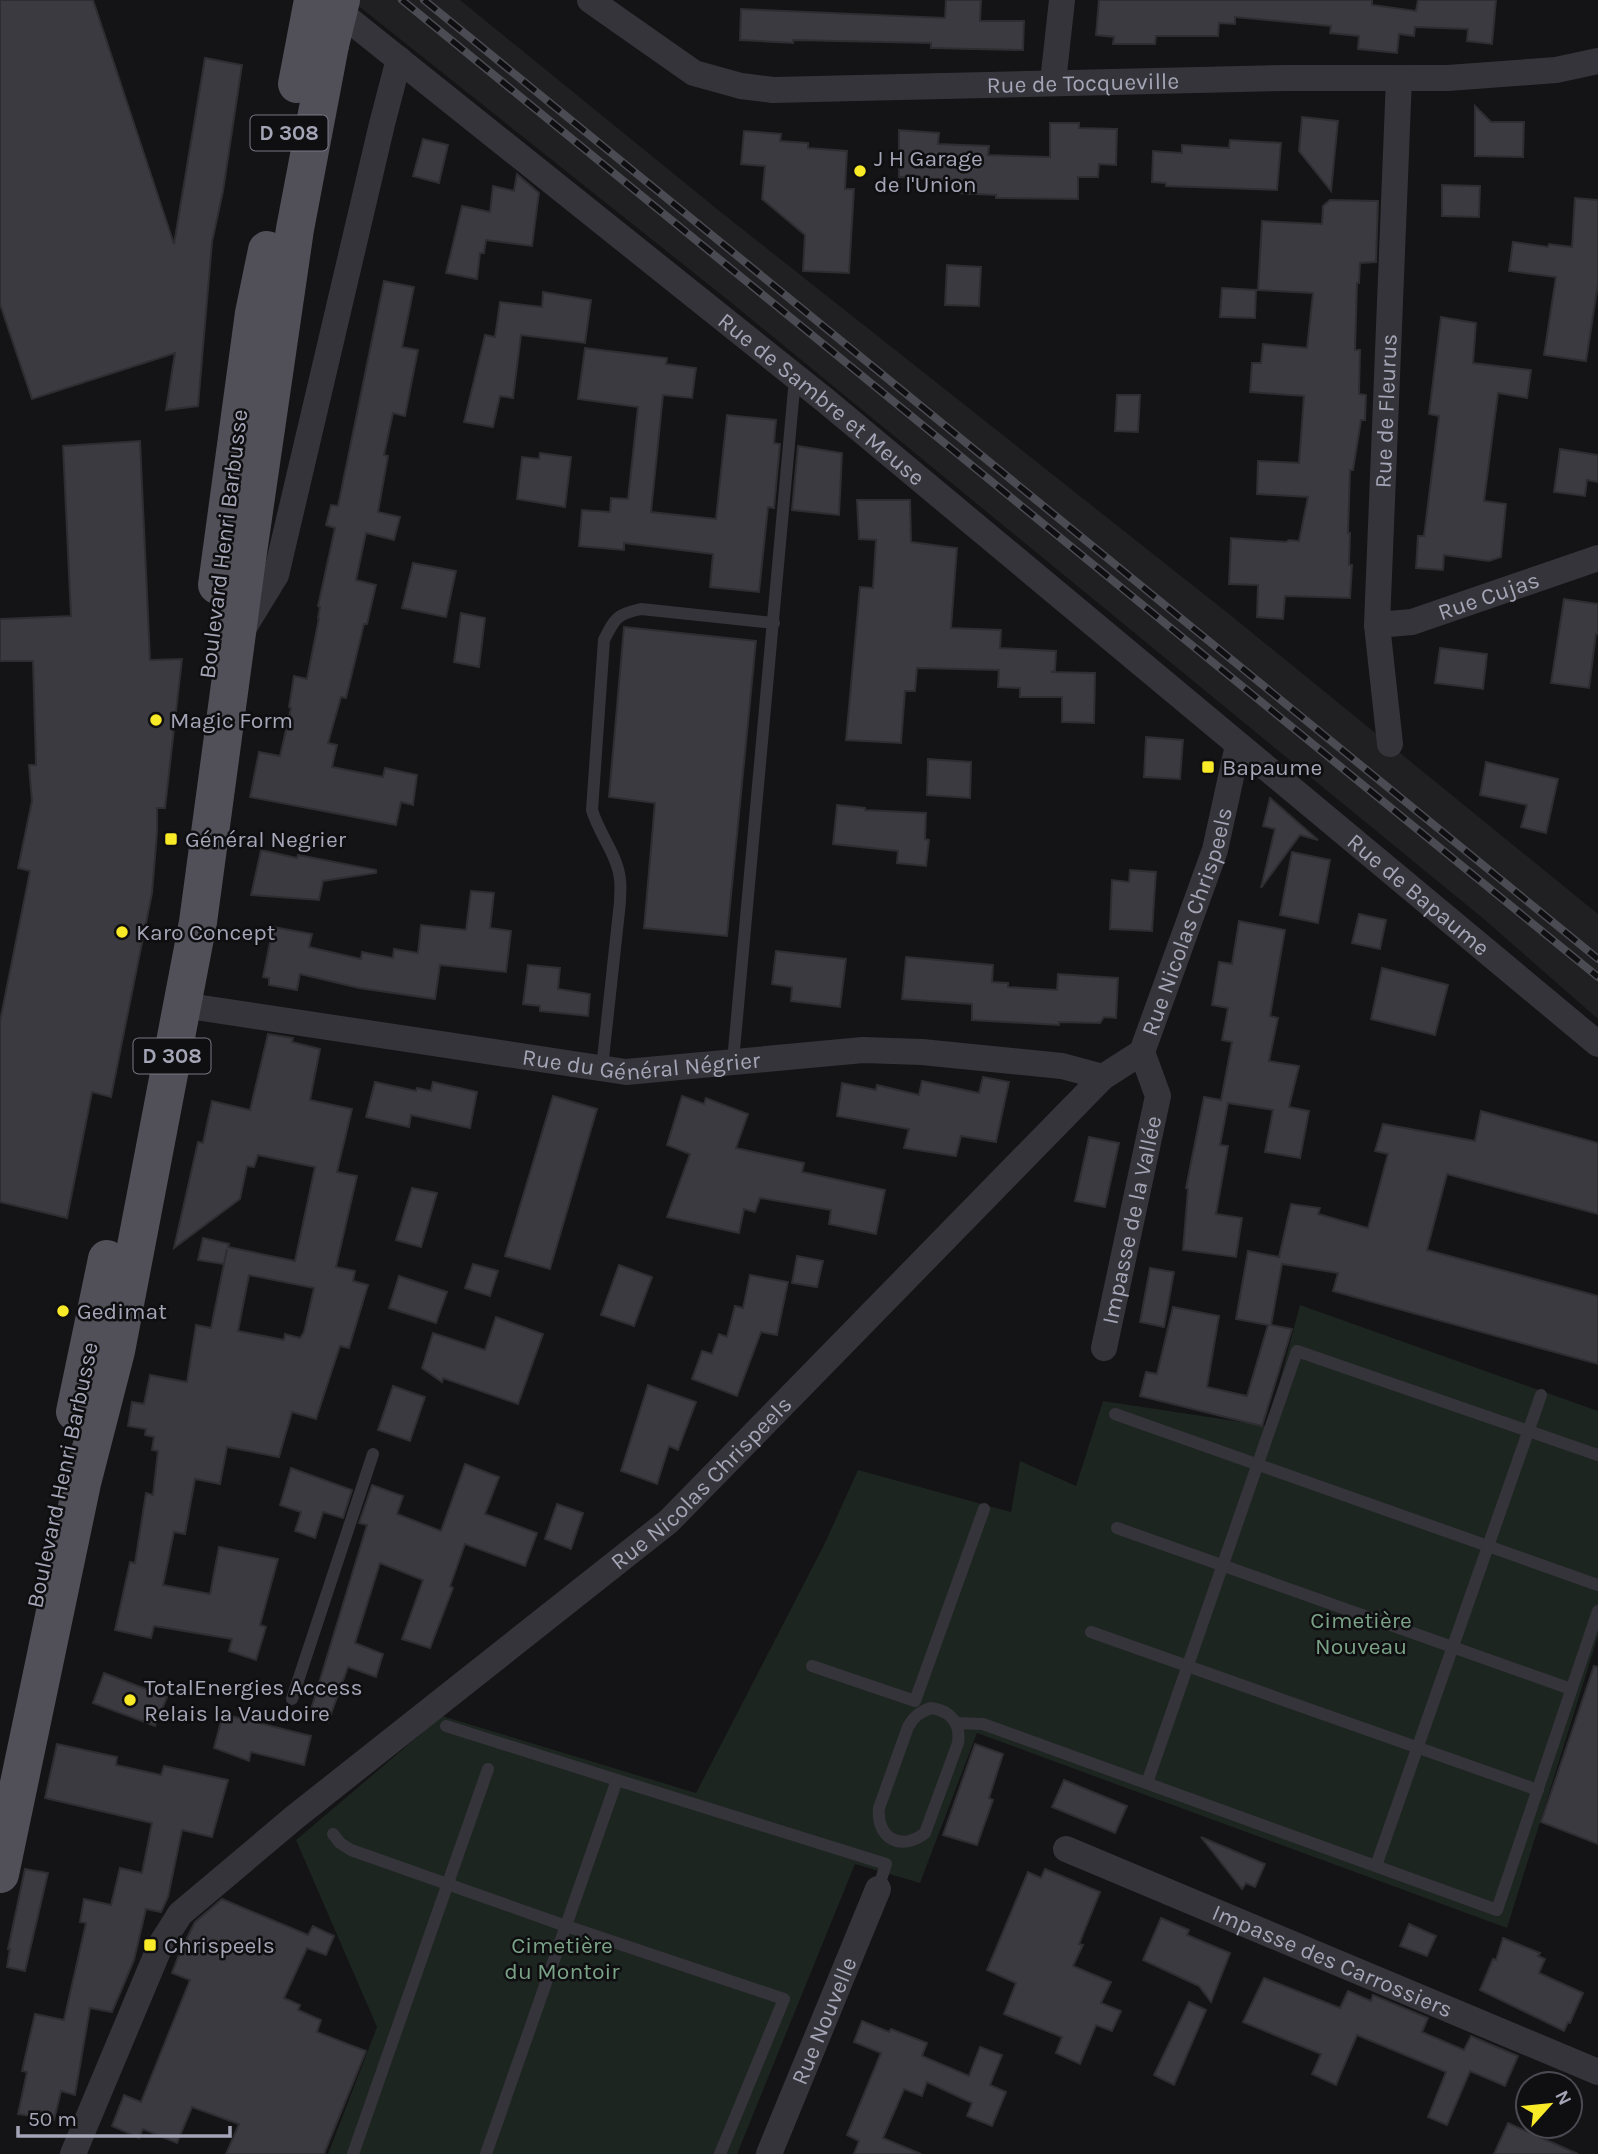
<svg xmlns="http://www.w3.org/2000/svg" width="1598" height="2154" font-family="Karla,sans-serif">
	<rect width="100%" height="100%" fill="#141315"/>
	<!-- built -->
	<path fill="#201f22" d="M351 0H460L717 209 1234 618 1598 914V1019L1485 920 733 304Z"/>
	<!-- green -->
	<path fill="#1d2520" d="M1300 1305 1598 1411V1636L1507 1928 977 1733 920 1883 855 1864 737 2154H328L377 2027 296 1840 442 1716 696 1793 825 1543 858 1470 1011 1512 1020 1461 1076 1486 1103 1401 1268 1426Z"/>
	<!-- building -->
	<g fill="#3b3a40" stroke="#2e2d31" stroke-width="2" fill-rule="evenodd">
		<path d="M0 0H93L174 244 205 58 242 65 223 191 212 242 198 406 166 410 175 353 32 399 0 304Z"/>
		<path d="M946 0H981L980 21H1024L1023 50 931 48V43L793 40V43L740 40 741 9 945 18Z"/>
		<path d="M1099 0H1372V5L1416 11 1418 0H1496L1492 44 1467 41 1468 29 1415 27 1414 36 1399 34 1397 53 1358 49 1359 36 1330 33 1331 26 1235 17V24L1219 23 1218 36H1156L1155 44H1113L1114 37 1096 35Z"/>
		<path d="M1475 106 1491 122H1524L1523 157 1475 156Z"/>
		<path d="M1302 117 1338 121 1331 191 1299 151Z"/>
		<path d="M1050 123H1079V128L1117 129 1116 165 1099 164 1098 177H1078V199L996 198V195L955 193V180L899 177V130L939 133 938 144 989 146 988 155 1050 157Z"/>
		<path d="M744 131 781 134 780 141 808 143V148L847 151 845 189H854L849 273 803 271 805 235 762 199 765 166 741 164Z"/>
		<path d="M423 139 448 145 439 183 413 176Z"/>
		<path d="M1230 140 1281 143 1277 190 1166 186V183L1152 182 1153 151 1182 153V145L1229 148Z"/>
		<path d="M517 174 539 193 532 246 486 240 484 253H480L477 279 446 273 462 206 490 212 493 186 514 191Z"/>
		<path d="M1442 185 1480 186 1479 217 1442 216Z"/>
		<path d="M1575 198 1598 200V284L1586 361 1544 355 1556 277 1509 271 1513 242 1548 247 1549 244 1572 247Z"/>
		<path d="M1330 200 1378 201 1376 262 1360 263 1359 283H1357L1355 350H1360L1359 394 1366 395 1365 420H1361L1353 470H1350L1348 533H1350L1349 565H1352L1350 598 1285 596 1283 619 1257 617 1258 585 1229 584 1231 538 1286 542 1289 540 1299 541 1308 497 1257 494 1258 461 1299 463 1304 396 1250 392 1252 363H1261L1263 344 1307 348 1313 293 1258 290 1262 221 1322 224 1323 206Z"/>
		<path d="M947 265 981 267 979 306 945 305Z"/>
		<path d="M384 281 414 287 402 347 418 350 405 416 393 413 384 455 388 456 378 512 400 517 394 540 366 533 356 580 376 585 367 624H364L346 698 341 697 328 743 337 745 332 767 383 777 385 768 417 775 413 805 401 802 396 825 250 797 259 752 280 756 291 708 289 707 294 676 307 679 319 618H318L320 607 318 606 335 528 326 525 331 505 338 506Z"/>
		<path d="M1222 288 1256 290 1255 318 1220 317Z"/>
		<path d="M543 292 591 300 585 343 521 335 513 398 500 396 493 427 464 422 485 335 495 337 500 302 542 307Z"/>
		<path d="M1441 317 1476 323 1473 363 1531 370 1527 398 1498 393 1484 501 1506 504 1501 557 1489 561 1444 555 1443 570 1416 568 1418 536H1424L1439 416 1429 414Z"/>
		<path d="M585 348 667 358 666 364 696 368 692 398 663 395 651 512 716 519 727 415 776 420 774 443 780 444 774 508 768 507 759 592 710 587 713 554 624 543V550L579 546 582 510 610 512 611 498 628 499 638 407 578 399Z"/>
		<path d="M1117 395H1140L1138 432 1115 431Z"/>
		<path d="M140 441 150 660 182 659 165 808H157V832L152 893 111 1097 92 1092 67 1218 0 1202V1021L30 871 18 868 32 801 29 765H36L33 661H0V619L71 616 63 446Z"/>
		<path d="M798 446 842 453 839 515 792 510Z"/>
		<path d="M1560 449 1598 455V482L1587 480 1585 496 1554 492Z"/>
		<path d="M540 453 571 457 565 507 517 499 522 457 539 459Z"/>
		<path d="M857 500H910L911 542 957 548 951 628 1001 630 1000 648 1056 651 1055 671 1051 672 1095 673 1094 723 1062 722V697H1020V688L998 687 999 670 917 668 915 691H905L901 743 846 740 860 587 873 588 876 540 859 539Z"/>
		<path d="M413 563 456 571 446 617 402 608Z"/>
		<path d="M1564 599 1598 604V634H1596L1589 688 1551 683Z"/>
		<path d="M461 613 485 618 479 667 454 662Z"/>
		<path d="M624 627 756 641 727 936 644 928 655 803 609 797Z"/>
		<path d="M1440 648 1487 654 1483 689 1435 683Z"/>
		<path d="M1146 737 1183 740 1180 779 1144 777Z"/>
		<path d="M928 759 971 762 970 798 927 795Z"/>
		<path d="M1486 762 1558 779 1546 833 1521 827 1527 805 1480 795Z"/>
		<path d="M1270 798 1318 840 1300 835 1261 888 1275 829 1263 826Z"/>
		<path d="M837 805 865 808V810L926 813 925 839 929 840 926 866 897 863 898 851 833 844Z"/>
		<path d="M261 850 297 858 298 855 376 870V873L323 881 319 900 251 895Z"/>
		<path d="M1292 852 1330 860 1318 923 1280 915Z"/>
		<path d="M1130 870 1156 872 1152 931 1110 929 1112 880 1129 882Z"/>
		<path d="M471 891 494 893 490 928 511 931 506 972 440 965 435 999 359 988 300 974 297 990 269 985V978L263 977 273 927 312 934 309 947 361 959 362 952 393 958 394 949 418 953 421 925 466 930Z"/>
		<path d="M1359 914 1386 920 1380 949 1352 943Z"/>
		<path d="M1239 921 1285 930 1270 1016 1278 1018 1269 1061 1299 1066 1289 1107 1309 1111 1300 1158 1265 1152 1273 1110 1228 1103 1220 1145 1228 1146 1216 1214 1242 1218 1236 1257 1183 1250 1188 1189 1186 1188 1204 1097 1221 1100 1232 1042 1222 1040 1228 1008 1212 1005 1219 962 1232 964Z"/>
		<path d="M776 951 846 959 840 1007 791 1001 792 987 772 984Z"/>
		<path d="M906 957 993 965 992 982 1008 983V987L1057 990 1058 974 1118 978 1116 1018 1104 1017 1100 1023 1059 1022V1025L972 1020V1004L902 999Z"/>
		<path d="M528 965 560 968 558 989 590 994 588 1016 540 1011V1006L523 1004Z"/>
		<path d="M1382 968 1448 985 1435 1035 1371 1019Z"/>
		<path d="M268 1034 293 1038 292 1042 320 1049 310 1100 352 1109 337 1172 357 1176 336 1267 355 1271 353 1281 368 1285 349 1348 340 1346 316 1419 292 1412 279 1457 227 1447 220 1484 195 1479 185 1534 174 1532 163 1585 210 1594 219 1547 278 1559 260 1625 266 1627 256 1660 229 1651 232 1639 154 1626 151 1638 115 1630 130 1562 135 1563 146 1493 153 1495 158 1451 152 1450 154 1437 145 1435 146 1429 128 1426 132 1402 144 1404 150 1375 187 1382 196 1325 211 1328 227 1249 224 1264 198 1260 203 1238 229 1244 228 1247 295 1261 315 1167 258 1155 254 1167 247 1166 240 1199 174 1248 198 1142 203 1143 212 1101 250 1110ZM249 1275 314 1288 304 1332 300 1338 285 1334 284 1340 238 1331Z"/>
		<path d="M983 1077 1009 1082 996 1142 961 1136 956 1156 904 1148 909 1129 837 1116 842 1083 876 1090 877 1085 919 1095 922 1081 979 1093Z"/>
		<path d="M375 1082 416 1091 417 1088 431 1091 433 1082 477 1092 470 1128 411 1115 409 1127 366 1117Z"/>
		<path d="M553 1096 597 1109 550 1269 505 1256Z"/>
		<path d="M682 1096 704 1104 706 1098 748 1114 736 1148 804 1163 802 1172 885 1190 876 1234 829 1224 831 1210 760 1198 755 1212 744 1209 739 1233 667 1217 690 1154 667 1145Z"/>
		<path d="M1481 1111 1598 1143V1214L1447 1174 1427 1250 1598 1296V1364L1333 1291 1338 1273 1282 1264 1271 1325 1292 1329 1262 1426 1140 1396 1146 1372 1157 1374 1173 1307 1219 1316 1207 1387 1247 1396 1268 1325 1236 1319 1248 1251 1279 1257 1291 1204 1320 1208 1318 1214 1368 1228 1388 1154 1375 1151 1383 1124 1475 1141Z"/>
		<path d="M1089 1137 1119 1143 1105 1207 1075 1201Z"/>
		<path d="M412 1188 437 1193 421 1247 396 1240Z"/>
		<path d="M797 1256 823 1261 817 1287 792 1283Z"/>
		<path d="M473 1264 498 1271 490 1296 465 1288Z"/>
		<path d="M619 1265 652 1277 634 1326 601 1315Z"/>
		<path d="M1150 1268 1174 1272 1164 1327 1140 1322Z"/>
		<path d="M750 1275 788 1282 777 1335 761 1332 737 1396 692 1379 702 1351 712 1354 719 1334 727 1337 735 1306 743 1308Z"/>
		<path d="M399 1276 447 1292 436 1323 389 1308Z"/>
		<path d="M496 1317 543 1334 518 1404 443 1378 442 1382 422 1368 433 1333 485 1350Z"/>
		<path d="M648 1385 696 1402 678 1450 669 1446 657 1484 621 1471Z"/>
		<path d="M393 1386 425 1397 410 1441 378 1430Z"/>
		<path d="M465 1464 499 1477 485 1514 537 1533 525 1566 465 1544 450 1586 453 1588 430 1648 402 1639 423 1580 380 1563 355 1643 383 1654 376 1677 348 1667 328 1722 309 1716 367 1525 359 1523 372 1485 403 1496 397 1514 441 1531Z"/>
		<path d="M291 1468 352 1490 343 1518 323 1512 315 1538 295 1531 301 1512 280 1505Z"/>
		<path d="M557 1504 583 1513 571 1549 545 1539Z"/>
		<path d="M1594 1666 1598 1667V1844L1541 1822Z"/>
		<path d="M104 1673 167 1697 155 1726 93 1703Z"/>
		<path d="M223 1714 311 1736 304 1765 251 1752 249 1761 214 1748Z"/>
		<path d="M57 1744 117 1757 116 1765 161 1775 164 1766 228 1780 212 1837 182 1830 168 1897 161 1912 146 1909 134 1960 112 2012 90 2008 75 2095 61 2091 54 2120 18 2114 27 2072 22 2071 35 2014 64 2020 86 1923 80 1922 84 1899 111 1905 120 1868 142 1873 152 1823 45 1798Z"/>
		<path d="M975 1744 1003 1754 989 1798 993 1800 977 1845 943 1835Z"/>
		<path d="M1064 1780 1127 1806 1115 1833 1052 1807Z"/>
		<path d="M1201 1837 1265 1864 1255 1887 1246 1883 1242 1889Z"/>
		<path d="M25 1869 48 1873 25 1971 7 1967 10 1949H8Z"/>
		<path d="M1045 1869 1100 1892 1079 1944 1083 1945 1073 1966 1111 1982 1101 2003 1121 2011 1112 2031 1096 2025 1080 2064 1056 2053 1062 2037 1004 2014 1016 1983 987 1970 1028 1872 1041 1878Z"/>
		<path d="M222 1899 308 1935 313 1926 334 1936 326 1955 307 1948 284 1998 300 2005 298 2010 321 2020 317 2032 366 2051 324 2154H226L239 2124 192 2107 177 2143 143 2129 139 2138 112 2126 124 2095 141 2102 190 1980 172 1973 180 1952 195 1922Z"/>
		<path d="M1161 1918 1189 1930 1187 1935 1230 1953 1211 2002 1199 1986 1143 1960Z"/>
		<path d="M1409 1924 1436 1936 1427 1956 1400 1946Z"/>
		<path d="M1503 1938 1540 1953 1538 1956 1545 1959 1539 1973 1583 1993 1570 2023 1568 2022 1564 2031 1480 1990 1493 1959 1496 1960Z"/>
		<path d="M1264 1978 1340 2008 1348 1991 1371 2001 1373 1995 1428 2018 1422 2032 1464 2050 1471 2036 1518 2056 1505 2086 1470 2071 1447 2125 1428 2117 1446 2072 1357 2035 1336 2085 1312 2074 1321 2054 1243 2022Z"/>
		<path d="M1189 2002 1206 2010 1174 2085 1154 2075Z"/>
		<path d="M862 2021 889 2032 891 2029 927 2043 922 2056 969 2076 980 2047 1002 2055 990 2085 1006 2092 992 2126 967 2116 972 2103 927 2082 922 2096 904 2089 883 2138 921 2154H854L859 2141 847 2135 881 2053 854 2042Z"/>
		<path d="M1508 2123 1578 2154H1494Z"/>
	</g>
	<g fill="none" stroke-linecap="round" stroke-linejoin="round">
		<!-- service -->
		<g stroke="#35343a" stroke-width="12">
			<path d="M733 1061 795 378"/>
			<path d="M602 1068 620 902C620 894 621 886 620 879 617 854 599 834 592 810L604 640C615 618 617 614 641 609L774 623"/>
			<path d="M1115 1414 1598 1585"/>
			<path d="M1117 1528 1571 1689"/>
			<path d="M1091 1632 1538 1790"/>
			<path d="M812 1666 915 1701 984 1509"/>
			<path d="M292 1699 373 1454"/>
			<path d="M931 1708C951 1711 961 1723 958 1743L925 1833C901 1852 876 1838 879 1808L908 1727C914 1716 920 1712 931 1708Z"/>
			<path d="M957 1723 983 1724 1497 1910 1598 1611"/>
			<path d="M446 1726 617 1780"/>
			<path d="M1147 1783 1297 1351 1598 1455"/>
			<path d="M333 1834 340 1843 351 1850 566 1926 784 1999 720 2154"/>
			<path d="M1376 1866 1541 1395"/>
			<path d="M353 2154 488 1769"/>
			<path d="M486 2154 617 1780 886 1864 878 1889"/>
		</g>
		<!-- minor -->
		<g stroke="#35343a" stroke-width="26">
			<path id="s1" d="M590 0 694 73 741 86 773 90 1285 78H1448L1556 70 1598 61"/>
			<path id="s2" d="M327 2 826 401 1598 1044"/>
			<path d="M1053 82 1062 0"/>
			<path id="s3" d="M1377 625 1412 622 1598 558"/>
			<path d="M243 629 276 575 382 124 399 59"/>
			<path id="s4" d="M1390 744 1377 625 1399 78"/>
			<path id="s5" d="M182 1005 626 1072 863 1050 922 1052 1062 1066 1103 1077"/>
			<path id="s6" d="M1104 1348 1158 1096 1142 1052"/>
			<path id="s7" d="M1066 1849 1598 2072"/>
			<path id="s8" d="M73 2154 161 1944 180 1914 295 1817 669 1521 1103 1077 1142 1052 1215 850 1238 745"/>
			<path id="s9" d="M769 2154 878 1889"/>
		</g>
		<!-- primary -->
		<g stroke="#515059" stroke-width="38">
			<path d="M297 84 313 0"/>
			<path d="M217 585 254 313 267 250"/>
			<path d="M75 1412 107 1259"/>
			<path d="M0 1874 82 1483 116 1351 198 922 246 566 295 229 330 45"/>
		</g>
		<!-- rail casing -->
		<g stroke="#4b4b53" stroke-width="8">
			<g id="rail">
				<path d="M402 0 1598 977"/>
				<path d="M424 0 1598 959"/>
			</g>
		</g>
		<!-- rail -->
		<use href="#rail" stroke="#0f0e10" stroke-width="5" stroke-dasharray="16" stroke-linecap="butt"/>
		<!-- primary-bridge -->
		<path stroke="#515059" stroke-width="38" d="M330 45 341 0"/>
	</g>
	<!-- markers -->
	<g fill="#f9ea27" stroke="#0f0e10" stroke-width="2.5">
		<circle cx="860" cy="171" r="7"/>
		<circle cx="156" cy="720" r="7"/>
		<rect x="1201" y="760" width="14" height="14" rx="3.5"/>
		<rect x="164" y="832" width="14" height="14" rx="3.5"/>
		<circle cx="122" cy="932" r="7"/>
		<circle cx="63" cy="1311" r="7"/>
		<circle cx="130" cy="1700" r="7"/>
		<rect x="143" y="1938" width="14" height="14" rx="3.5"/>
	</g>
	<g text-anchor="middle" stroke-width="5" stroke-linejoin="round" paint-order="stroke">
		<!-- shield labels -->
		<g fill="#0f0e10" stroke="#777884" stroke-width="2">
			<rect x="250.5" y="115.5" width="77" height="35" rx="5"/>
			<rect x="133.5" y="1038.5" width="77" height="35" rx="5"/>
		</g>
		<g font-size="21" font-weight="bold" fill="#a4a5b6">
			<text x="289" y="140">D 308</text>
			<text x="172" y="1063">D 308</text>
		</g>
		<!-- street labels -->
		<g font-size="23" fill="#a4a5b6" stroke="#0f0e10">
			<text dy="8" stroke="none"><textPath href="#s1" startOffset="518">Rue de Tocqueville</textPath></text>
			<text dy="8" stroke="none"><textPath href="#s2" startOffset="634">Rue de Sambre et Meuse</textPath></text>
			<text dy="8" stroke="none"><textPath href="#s4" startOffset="334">Rue de Fleurus</textPath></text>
			<text transform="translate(223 544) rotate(-83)" y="8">Boulevard Henri Barbusse</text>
			<text dy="8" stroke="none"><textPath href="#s3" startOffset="116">Rue Cujas</textPath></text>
			<text dy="8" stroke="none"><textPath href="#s2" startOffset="1410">Rue de Bapaume</textPath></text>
			<text dy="8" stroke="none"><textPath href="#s8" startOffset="1696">Rue Nicolas Chrispeels</textPath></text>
			<text dy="8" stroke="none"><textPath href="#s5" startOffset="464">Rue du Général Négrier</textPath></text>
			<text dy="8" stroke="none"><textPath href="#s6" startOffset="131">Impasse de la Vallée</textPath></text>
			<text transform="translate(62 1475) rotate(-78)" y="8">Boulevard Henri Barbusse</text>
			<text dy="8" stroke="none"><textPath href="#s8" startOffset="940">Rue Nicolas Chrispeels</textPath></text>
			<text dy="8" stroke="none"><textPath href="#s7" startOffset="289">Impasse des Carrossiers</textPath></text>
			<text dy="8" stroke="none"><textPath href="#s9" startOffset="144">Rue Nouvelle</textPath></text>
		</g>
		<!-- poi labels -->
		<g font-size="23" fill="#a4a5b6" stroke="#0f0e10" text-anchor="start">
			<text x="874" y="166">J H Garage<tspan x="874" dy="26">de l'Union</tspan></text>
			<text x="170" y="728">Magic Form</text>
			<text x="1222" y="775">Bapaume</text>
			<text x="185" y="847">Général Negrier</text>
			<text x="136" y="940">Karo Concept</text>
			<text x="77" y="1319">Gedimat</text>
			<text x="144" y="1695">TotalEnergies Access<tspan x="144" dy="26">Relais la Vaudoire</tspan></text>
			<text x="164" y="1953">Chrispeels</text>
		</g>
		<!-- park labels -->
		<g font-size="23" fill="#7aa287" stroke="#0f0e10">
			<text x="1361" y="1628">Cimetière<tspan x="1361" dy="26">Nouveau</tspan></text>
			<text x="562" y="1953">Cimetière<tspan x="562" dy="26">du Montoir</tspan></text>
		</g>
	</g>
	<!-- north arrow -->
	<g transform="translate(1549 2105) rotate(63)"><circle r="33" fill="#0f0e10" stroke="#4b4a52" stroke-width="2"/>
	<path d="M0-5L12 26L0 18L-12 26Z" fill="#f9ea27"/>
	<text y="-10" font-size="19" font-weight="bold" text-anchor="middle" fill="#a4a5b6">N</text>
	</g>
	<!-- scale -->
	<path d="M18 2126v10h212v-10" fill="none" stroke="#a4a5b6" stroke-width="3.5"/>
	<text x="28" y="2126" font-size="21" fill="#a4a5b6" stroke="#0f0e10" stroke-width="5" paint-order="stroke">50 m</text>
</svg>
